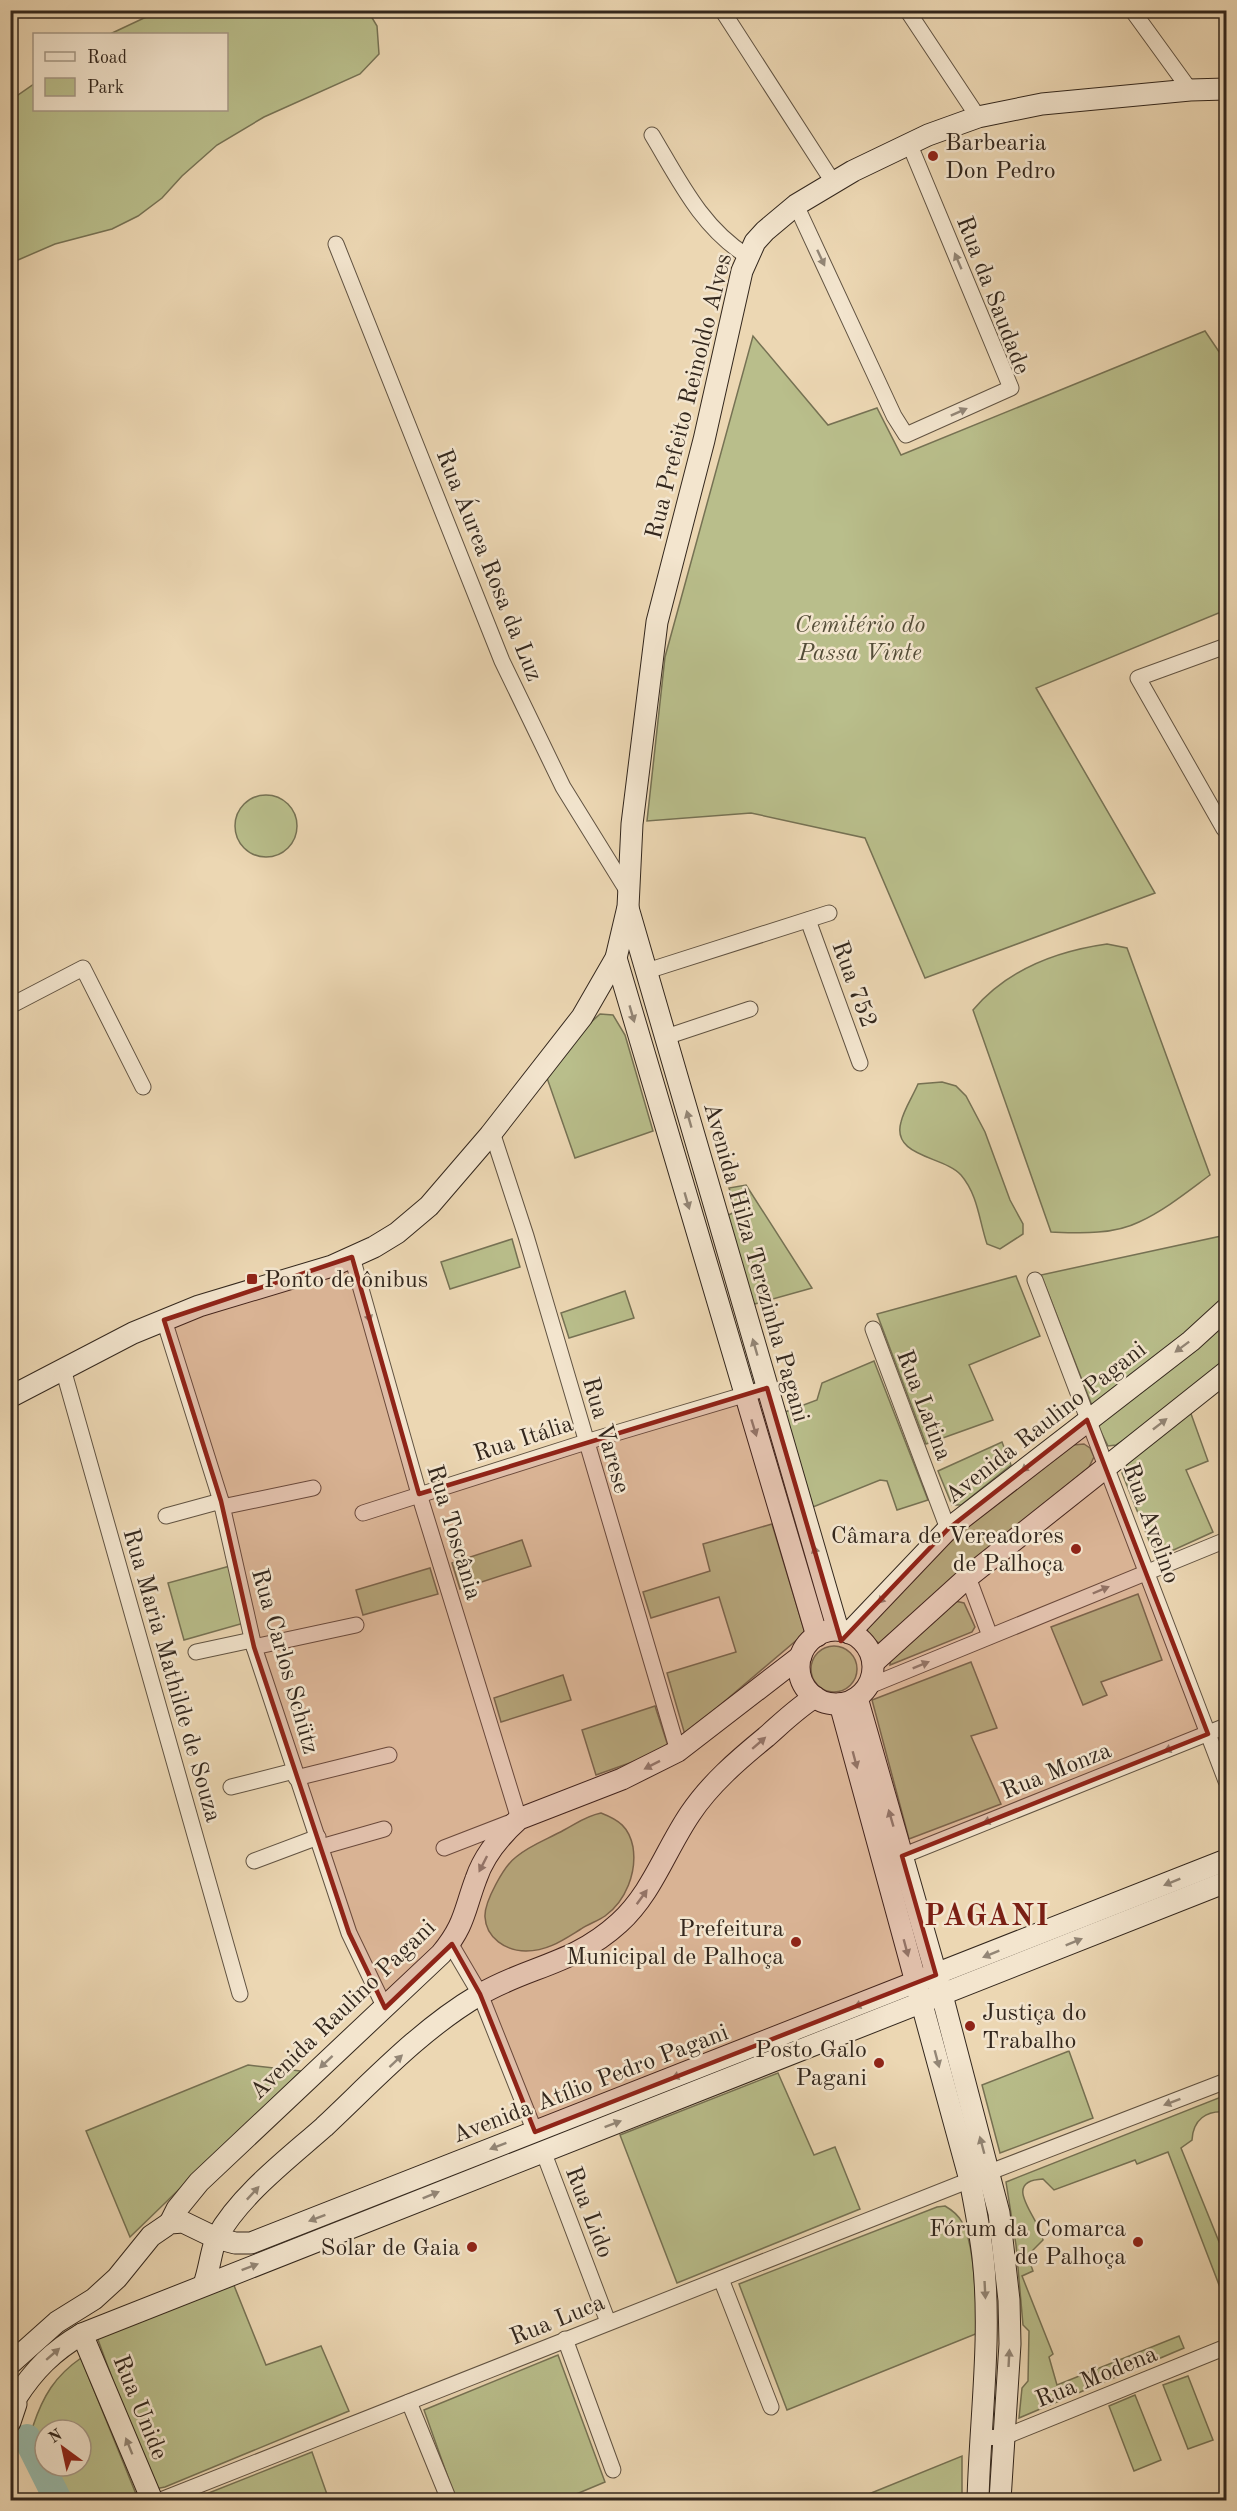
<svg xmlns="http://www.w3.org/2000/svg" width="1237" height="2511" font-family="'Old Standard TT',serif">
	<rect width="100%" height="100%" fill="#ecd7b3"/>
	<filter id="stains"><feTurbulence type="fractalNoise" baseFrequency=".00333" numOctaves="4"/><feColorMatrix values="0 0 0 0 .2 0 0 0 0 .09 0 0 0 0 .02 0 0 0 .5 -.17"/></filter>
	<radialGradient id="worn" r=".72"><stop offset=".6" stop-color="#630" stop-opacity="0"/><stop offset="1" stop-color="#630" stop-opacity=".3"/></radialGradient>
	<!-- green -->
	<g fill="#b9be8b" stroke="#767254" stroke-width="1.5">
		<path d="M170 11H368L377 26 379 54 360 74 264 117 217 145 182 176 162 198 138 216 112 229 55 244 11 263V100L34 84V110H226V34H110L144 18Z"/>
		<path d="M1205 331 1226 362V610L1036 688 1155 893 925 978 865 838 751 813 647 821 665 657 753 336 828 425 877 408 901 455Z"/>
		<circle cx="266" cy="826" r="31"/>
		<path d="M1107 944 1127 948 1210 1175C1187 1192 1165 1210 1139 1222 1113 1235 1079 1233 1051 1232L973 1010C1007 970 1057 951 1107 944Z"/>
		<path d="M600 1014 613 1015 625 1035 653 1131 575 1158 547 1078 588 1025Z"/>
		<path d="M942 1082 956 1086 966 1096 985 1132 1010 1200 1023 1224V1234L1000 1249 987 1244C979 1220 978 1195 961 1175 944 1156 891 1157 901 1122 904 1109 913 1096 918 1084Z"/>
		<path d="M746 1185 812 1288 751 1305 724 1217 737 1211 729 1188Z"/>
		<path d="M1226 1235V1300L1093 1408 1041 1275Z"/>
		<path d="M512 1239 520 1267 450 1289 441 1262Z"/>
		<path d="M1016 1276 1040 1336 969 1365 993 1420 926 1444 877 1314Z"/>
		<path d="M625 1291 634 1318 569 1338 561 1313Z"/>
		<path d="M1226 1319V1359L1131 1436 1116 1445 1108 1446 1098 1426Z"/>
		<path d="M874 1361 928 1500 897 1510 887 1481 880 1480 813 1507 785 1412 817 1400 822 1383Z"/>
		<path d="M1190 1411 1208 1461 1186 1470 1213 1532 1156 1558 1122 1473 1126 1465Z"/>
		<path d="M1002 1442 1011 1465 961 1505H952L938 1471Z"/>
		<path d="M1084 1444 1090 1448 1094 1457 1089 1467 992 1546 879 1643 869 1636 867 1629 928 1561 980 1517 1073 1445Z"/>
		<path d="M772 1524 805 1633 685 1735 667 1673 736 1652 719 1597 651 1618 643 1592 710 1571 703 1544Z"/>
		<path d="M522 1540 531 1566 460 1589 452 1563Z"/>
		<path d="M230 1566 244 1623 184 1640 168 1583Z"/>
		<path d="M430 1568 438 1594 363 1615 356 1590Z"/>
		<path d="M1138 1594 1162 1660 1101 1682 1107 1695 1083 1705 1051 1627Z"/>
		<path d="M955 1601 964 1603 975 1627 972 1632 890 1665 891 1655Z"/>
		<circle cx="834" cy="1669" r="23"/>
		<path d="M971 1662 997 1728 971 1736 1001 1804 909 1839 872 1700Z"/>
		<path d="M563 1675 571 1700 501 1722 494 1698Z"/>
		<path d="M655 1706 669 1749 596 1775 582 1730Z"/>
		<path d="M601 1813C619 1820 629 1827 633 1847 637 1872 626 1901 605 1916 598 1921 588 1924 581 1929 563 1940 548 1951 526 1951 506 1951 486 1938 485 1917 484 1902 504 1866 516 1857 530 1845 548 1839 564 1830 577 1823 586 1816 601 1813Z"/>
		<path d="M1069 2051 1093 2118 1000 2153 982 2085Z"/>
		<path d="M248 2065 301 2071 130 2237 86 2131Z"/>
		<path d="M778 2073 814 2155 835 2147 860 2209 677 2283 620 2135Z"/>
		<path d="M1226 2095V2112C1206 2110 1193 2120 1192 2140L1181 2148 1226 2259V2303L1168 2152 1137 2164 1135 2160 1054 2190 1043 2179C998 2181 1042 2221 1043 2240L1030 2253 1029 2260 1033 2271 1022 2276 1053 2354 1049 2357 1057 2385 1179 2336 1184 2348 1019 2418 1022 2388 1028 2381 1029 2331 1023 2325 1016 2245 1006 2182Z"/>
		<path d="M945 2206C952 2210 958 2215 962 2222 976 2247 975 2304 978 2333L787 2410 739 2284 937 2207Z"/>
		<path d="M233 2283 266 2365 321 2346 349 2411 165 2487 155 2489 149 2479 97 2337Z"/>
		<path d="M558 2355 605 2482 562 2500H456L424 2410Z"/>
		<path d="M81 2358 138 2499 134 2500H71L54 2466H81V2430H45V2449L33 2426C43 2396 55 2376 81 2358Z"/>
		<path d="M1188 2376 1213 2440 1188 2449 1163 2385Z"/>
		<path d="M1135 2395 1161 2460 1134 2471 1109 2406Z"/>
		<path d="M312 2452 329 2500H191Z"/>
		<path d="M962 2456V2500H854Z"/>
	</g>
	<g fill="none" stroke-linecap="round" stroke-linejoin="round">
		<!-- river -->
		<path stroke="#99baaa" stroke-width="28" d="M27 2438 58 2500"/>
		<!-- minor casing -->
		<g stroke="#615342" stroke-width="17">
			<g id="minor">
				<path d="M722 10 833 182"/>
				<path d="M907 10 978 117"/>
				<path d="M1132 10 1190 90"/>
				<path d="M652 135C679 180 701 227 747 256"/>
				<path d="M796 205 894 416 906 435 1011 388 909 143"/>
				<path d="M336 244 502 661 563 787 628 892"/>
				<path d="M1226 646 1138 678 1224 829 1226 828"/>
				<path d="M808 920 860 1063"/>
				<path d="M647 971 829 913"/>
				<path d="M10 1006 83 968 143 1087"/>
				<path d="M666 1037 750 1009"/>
				<path d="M492 1132 526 1236 678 1751"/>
				<path d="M352 1257 419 1494 519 1819 444 1848"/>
				<path d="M1035 1280 1226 1781"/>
				<path d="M164 1320 221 1501 254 1647 349 1933 385 2008"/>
				<path d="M873 1329 948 1529"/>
				<path d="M63 1369 240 1994"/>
				<path d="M222 1507 313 1488"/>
				<path d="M363 1513 586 1442 767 1388"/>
				<path d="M166 1516 221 1501"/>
				<path d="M968 1577 990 1636"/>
				<path d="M254 1647 356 1625"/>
				<path d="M196 1652 252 1640"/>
				<path d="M867 1687 1226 1540"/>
				<path d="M296 1778 389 1755"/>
				<path d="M231 1787 294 1771"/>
				<path d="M321 1847 384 1829"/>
				<path d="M902 1856 1226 1726"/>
				<path d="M254 1861 318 1837"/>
				<path d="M450 1943 480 1994 535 2132"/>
				<path d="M543 2151 608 2322"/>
				<path d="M990 2172 1226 2081"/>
				<path d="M721 2279 771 2407"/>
				<path d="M565 2339 613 2470"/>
				<path d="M409 2402 449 2500"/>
				<path d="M980 2438 1004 2437 1226 2347"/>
				<path d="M161 2500 970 2180"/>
			</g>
		</g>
		<!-- secondary casing -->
		<g stroke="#33271d" stroke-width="23">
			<g id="secondary">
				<path d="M628 908 838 1630"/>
				<path d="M616 958 817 1636"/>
				<path d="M10 1397 133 1333 199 1306 332 1266 374 1247 397 1233 429 1206 490 1135 582 1017 616 958 628 907 632 824 657 622 704 440 742 271 755 242 765 231 796 205 853 171 928 135 978 117 1042 104 1190 90 1226 89"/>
				<circle cx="836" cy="1667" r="37"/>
				<path d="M849 1633 948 1529 1191 1341 1226 1309"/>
				<path d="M873 1663 968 1577 1226 1372"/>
				<path d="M857 1698 942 1995 999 2213 1009 2300 1010 2344 1000 2500"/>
				<path d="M840 1704 970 2180C975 2206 980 2231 983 2257 992 2336 980 2421 978 2500"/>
				<path d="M170 2223 177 2209 199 2182 441 1954C465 1925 464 1911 476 1879 484 1855 500 1836 519 1819L622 1779 678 1751 801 1656"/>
				<path d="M204 2284C209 2272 212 2245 217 2237 240 2195 289 2158 324 2127 373 2081 421 2029 479 1995 528 1966 573 1965 619 1923 652 1893 665 1851 690 1814 710 1784 738 1760 766 1737 782 1723 797 1708 815 1697"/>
				<path d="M82 2334 152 2500"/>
				<path d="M10 2364 57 2322 94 2299 117 2278 151 2236 170 2223 183 2222 216 2238 235 2243H251L1226 1860"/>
				<path d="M10 2388 16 2404 10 2422"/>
				<path d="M16 2398C34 2370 53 2351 82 2334L1226 1882"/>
			</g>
		</g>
		<!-- minor -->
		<use href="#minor" stroke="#f3e5ce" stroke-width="15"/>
		<!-- secondary -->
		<use href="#secondary" stroke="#f3e5ce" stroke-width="21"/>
	</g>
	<!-- one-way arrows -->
	<defs><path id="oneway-solid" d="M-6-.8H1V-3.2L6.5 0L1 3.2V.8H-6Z" transform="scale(1.5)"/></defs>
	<g fill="#938676">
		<use href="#oneway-solid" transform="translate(821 258) rotate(65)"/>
		<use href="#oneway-solid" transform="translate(958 261) rotate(-113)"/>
		<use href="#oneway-solid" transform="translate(959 412) rotate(-24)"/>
		<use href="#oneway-solid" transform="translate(632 1014) rotate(74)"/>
		<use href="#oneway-solid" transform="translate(689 1119) rotate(-106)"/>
		<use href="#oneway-solid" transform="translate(687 1201) rotate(74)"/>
		<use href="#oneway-solid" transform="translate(368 1314) rotate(74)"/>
		<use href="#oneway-solid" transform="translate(755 1347) rotate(-106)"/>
		<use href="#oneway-solid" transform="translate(1182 1347) rotate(143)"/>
		<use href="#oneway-solid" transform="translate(1160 1424) rotate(-38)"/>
		<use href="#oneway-solid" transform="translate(754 1428) rotate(73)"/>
		<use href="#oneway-solid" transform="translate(1028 1466) rotate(142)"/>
		<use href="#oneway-solid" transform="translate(816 1554) rotate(-106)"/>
		<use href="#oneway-solid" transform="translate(1101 1590) rotate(-23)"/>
		<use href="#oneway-solid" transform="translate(884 1597) rotate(134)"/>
		<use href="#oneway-solid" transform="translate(921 1665) rotate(-22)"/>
		<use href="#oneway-solid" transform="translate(759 1743) rotate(-41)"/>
		<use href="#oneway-solid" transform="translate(1172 1748) rotate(158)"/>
		<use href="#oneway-solid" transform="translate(855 1760) rotate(75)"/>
		<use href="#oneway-solid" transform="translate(652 1765) rotate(153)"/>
		<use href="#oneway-solid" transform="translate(891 1818) rotate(-106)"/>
		<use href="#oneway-solid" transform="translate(991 1820) rotate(158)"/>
		<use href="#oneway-solid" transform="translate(483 1864) rotate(117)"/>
		<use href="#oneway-solid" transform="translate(1172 1882) rotate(158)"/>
		<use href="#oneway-solid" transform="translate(642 1897) rotate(-54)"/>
		<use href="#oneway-solid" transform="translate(1074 1942) rotate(-22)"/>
		<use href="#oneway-solid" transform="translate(906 1948) rotate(75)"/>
		<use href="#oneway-solid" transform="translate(991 1954) rotate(158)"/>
		<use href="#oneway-solid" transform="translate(862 2004) rotate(159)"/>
		<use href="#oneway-solid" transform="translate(937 2059) rotate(75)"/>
		<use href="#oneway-solid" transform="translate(396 2061) rotate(-43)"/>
		<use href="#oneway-solid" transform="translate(326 2062) rotate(137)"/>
		<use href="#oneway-solid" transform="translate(680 2075) rotate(159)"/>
		<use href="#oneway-solid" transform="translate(1172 2102) rotate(159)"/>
		<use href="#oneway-solid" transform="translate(613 2124) rotate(-21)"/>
		<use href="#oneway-solid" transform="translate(982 2145) rotate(-105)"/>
		<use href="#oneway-solid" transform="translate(498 2146) rotate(159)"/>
		<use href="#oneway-solid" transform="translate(253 2193) rotate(-47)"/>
		<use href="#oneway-solid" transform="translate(431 2195) rotate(-22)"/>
		<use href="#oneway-solid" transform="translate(317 2218) rotate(159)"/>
		<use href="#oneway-solid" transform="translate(250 2267) rotate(-21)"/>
		<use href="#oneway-solid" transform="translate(985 2290) rotate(87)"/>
		<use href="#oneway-solid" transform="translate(53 2354) rotate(-41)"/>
		<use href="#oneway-solid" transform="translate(1009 2358) rotate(-87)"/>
		<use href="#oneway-solid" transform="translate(129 2446) rotate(-112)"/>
	</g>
	<!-- marked area -->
	<path fill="#8f2418" fill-opacity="0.2" stroke="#8f2418" stroke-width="4.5" stroke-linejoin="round" d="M352 1257 419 1494 767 1388 841 1641 948 1529 1087 1420 1208 1734 902 1856 936 1975 535 2132 480 1994 452 1944 385 2008 349 1933 254 1647 221 1501 164 1320Z"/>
	<!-- markers -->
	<g fill="#8f2418" stroke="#f3e5ce" stroke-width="2">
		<circle cx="933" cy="156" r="6"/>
		<rect x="246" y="1273" width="12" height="12" rx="3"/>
		<circle cx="1076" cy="1549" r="6"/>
		<circle cx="796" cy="1942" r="6"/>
		<circle cx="970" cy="2026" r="6"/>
		<circle cx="879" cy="2063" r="6"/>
		<circle cx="1138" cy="2242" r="6"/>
		<circle cx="472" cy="2247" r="6"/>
	</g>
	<g text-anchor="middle" stroke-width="5" stroke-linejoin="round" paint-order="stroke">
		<!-- poi labels -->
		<g font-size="24" fill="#33271d" stroke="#f3e5ce" text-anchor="end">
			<text x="945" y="150" text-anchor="start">Barbearia<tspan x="945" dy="28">Don Pedro</tspan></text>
			<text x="264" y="1287" text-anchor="start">Ponto de ônibus</text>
			<text x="1064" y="1543">Câmara de Vereadores<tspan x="1064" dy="28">de Palhoça</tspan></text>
			<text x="784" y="1936">Prefeitura<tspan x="784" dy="28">Municipal de Palhoça</tspan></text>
			<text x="982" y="2020" text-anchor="start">Justiça do<tspan x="982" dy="28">Trabalho</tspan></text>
			<text x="867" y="2057">Posto Galo<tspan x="867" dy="28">Pagani</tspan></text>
			<text x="1126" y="2236">Fórum da Comarca<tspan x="1126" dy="28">de Palhoça</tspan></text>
			<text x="460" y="2255">Solar de Gaia</text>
		</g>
		<!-- street labels -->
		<g font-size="24" fill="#33271d" stroke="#f3e5ce">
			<text transform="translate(994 295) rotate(69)" y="8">Rua da Saudade</text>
			<text transform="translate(688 396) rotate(-76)" y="8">Rua Prefeito Reinoldo Alves</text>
			<text transform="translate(490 565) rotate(68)" y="8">Rua Áurea Rosa da Luz</text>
			<text transform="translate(855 984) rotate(70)" y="8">Rua 752</text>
			<text transform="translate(757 1262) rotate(74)" y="8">Avenida Hilza Terezinha Pagani</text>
			<text transform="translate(925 1405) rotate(69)" y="8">Rua Latina</text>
			<text transform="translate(1045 1422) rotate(-38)" y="8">Avenida Raulino Pagani</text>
			<text transform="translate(607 1435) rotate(74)" y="8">Rua Varese</text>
			<text transform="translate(523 1438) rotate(-18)" y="8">Rua Itália</text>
			<text transform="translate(1152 1523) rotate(70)" y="8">Rua Avelino</text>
			<text transform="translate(455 1532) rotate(73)" y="8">Rua Toscânia</text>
			<text transform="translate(286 1661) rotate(74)" y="8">Rua Carlos Schütz</text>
			<text transform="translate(173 1675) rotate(74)" y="8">Rua Maria Mathilde de Souza</text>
			<text transform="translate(1056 1770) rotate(-22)" y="8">Rua Monza</text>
			<text transform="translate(342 2009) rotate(-44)" y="8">Avenida Raulino Pagani</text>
			<text transform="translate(590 2083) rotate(-21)" y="8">Avenida Atílio Pedro Pagani</text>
			<text transform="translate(590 2212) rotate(69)" y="8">Rua Lido</text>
			<text transform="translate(557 2319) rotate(-22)" y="8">Rua Luca</text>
			<text transform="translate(1096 2376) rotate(-22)" y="8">Rua Modena</text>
			<text transform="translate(141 2407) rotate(68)" y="8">Rua Unide</text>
		</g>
		<!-- park labels -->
		<g font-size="24" font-style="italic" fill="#544d38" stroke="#f3e5ce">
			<text x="860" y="632">Cemitério do<tspan x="860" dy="28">Passa Vinte</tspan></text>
		</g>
		<!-- district labels -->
		<g font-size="30" font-weight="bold" letter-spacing="1.5" fill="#7a1f14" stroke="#f3e5ce">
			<text x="987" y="1925">PAGANI</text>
		</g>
	</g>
	<!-- margin -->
	<rect width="1237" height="2511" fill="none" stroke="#ecd7b3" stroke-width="36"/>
	<rect x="12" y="12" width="1213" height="2487" fill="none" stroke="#33271d" stroke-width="3"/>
	<rect x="18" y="18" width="1201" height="2475" fill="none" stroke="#33271d" stroke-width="1.5"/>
	<!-- legend -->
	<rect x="33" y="33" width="195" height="78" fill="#f3e5ce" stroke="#a69987" stroke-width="1.5"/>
	<rect x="45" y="52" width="30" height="9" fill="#f3e5ce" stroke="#a69987" stroke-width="1.5"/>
	<text x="87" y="63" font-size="18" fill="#33271d">Road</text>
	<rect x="45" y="78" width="30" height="18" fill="#b9be8b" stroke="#a69987" stroke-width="1.5"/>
	<text x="87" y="93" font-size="18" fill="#33271d">Park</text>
	<!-- north arrow -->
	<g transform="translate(63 2448) rotate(327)"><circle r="28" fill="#f3e5ce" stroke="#a69987" stroke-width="1.5"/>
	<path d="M0-4.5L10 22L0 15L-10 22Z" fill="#8f2418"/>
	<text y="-9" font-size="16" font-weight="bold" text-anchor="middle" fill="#33271d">N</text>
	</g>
	<rect width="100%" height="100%" filter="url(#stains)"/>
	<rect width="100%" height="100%" fill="url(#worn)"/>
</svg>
